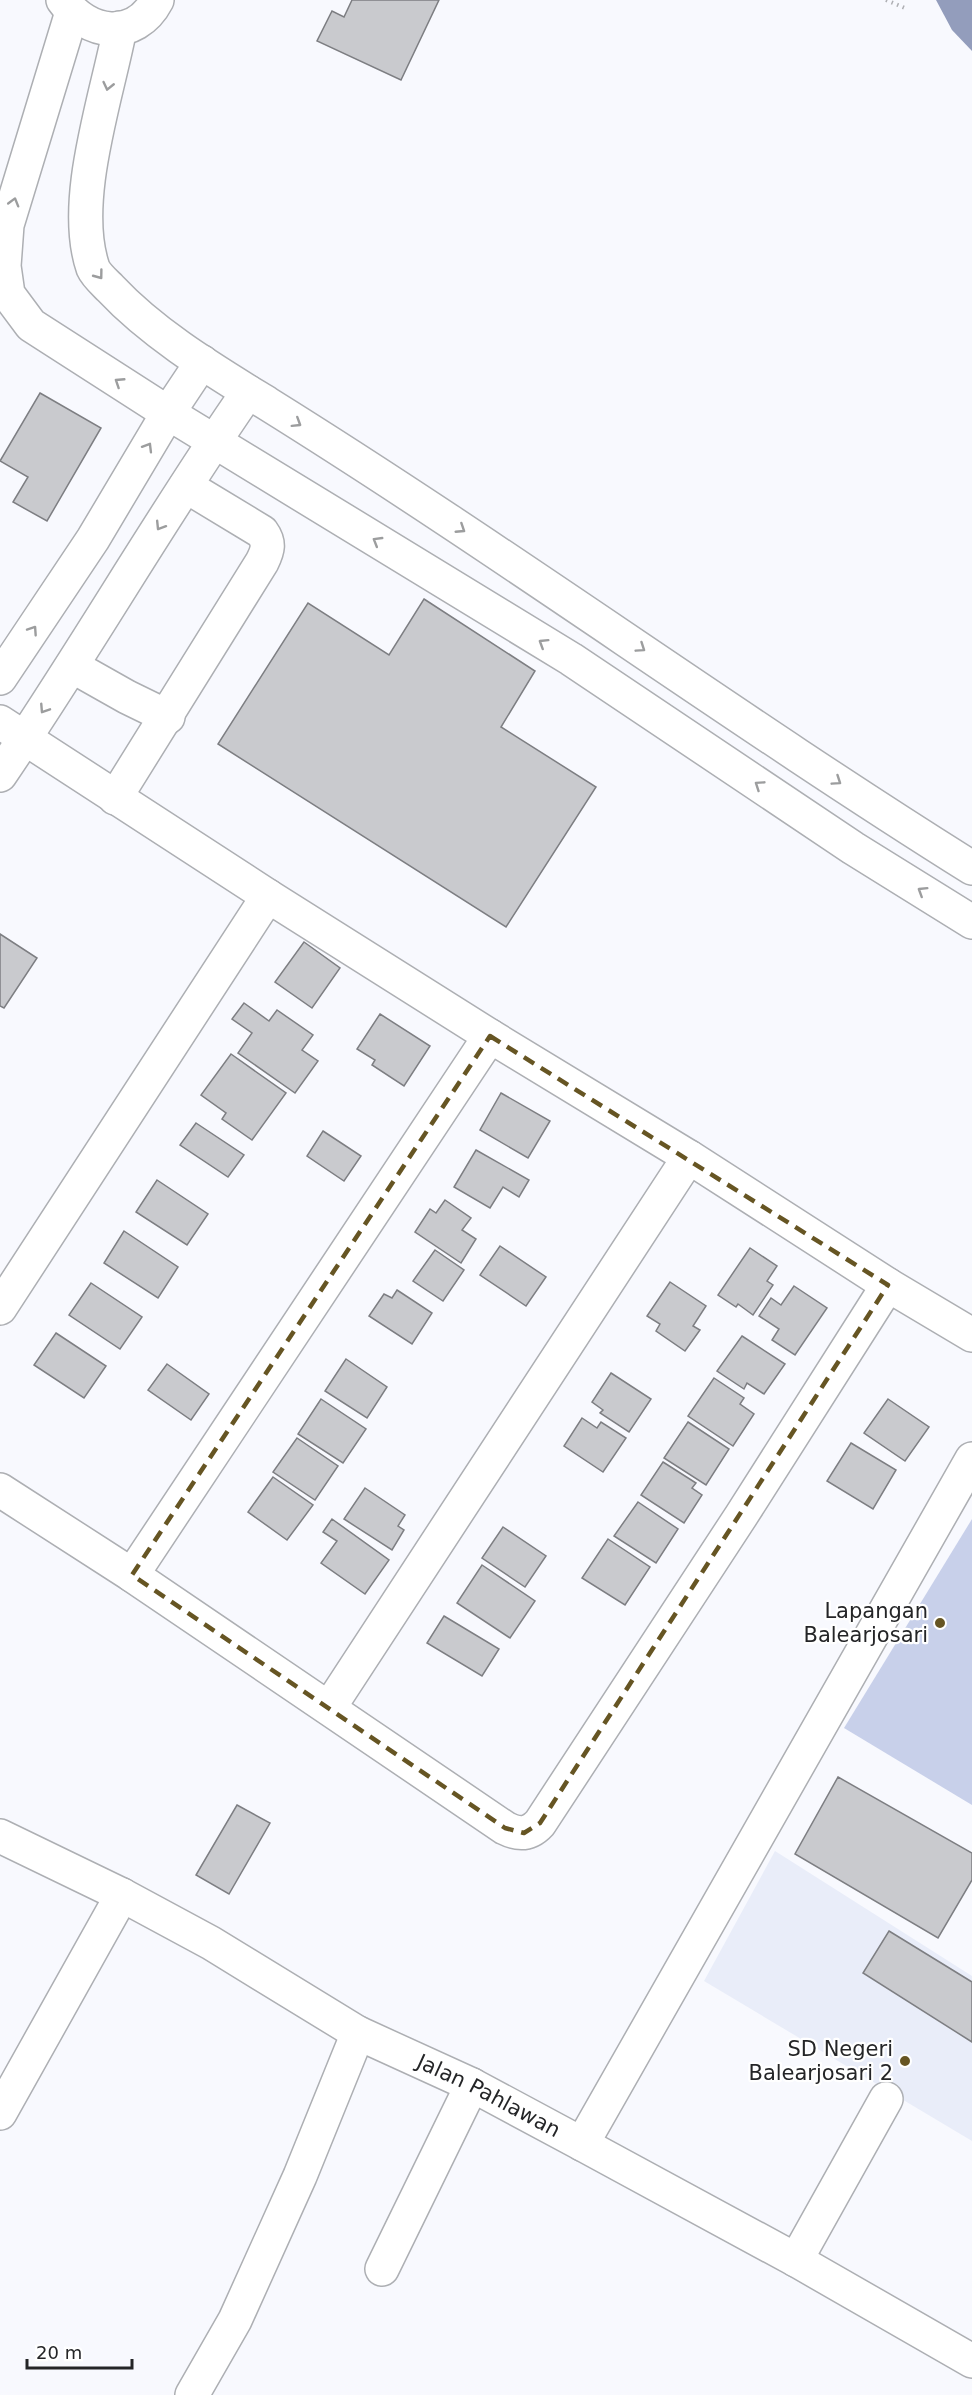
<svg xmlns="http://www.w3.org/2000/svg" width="972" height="2395" font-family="'DejaVu Sans',sans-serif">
	<rect width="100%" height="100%" fill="#f8f9fe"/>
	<!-- built -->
	<path fill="#e9edf9" d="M775 1851 972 1976V2141L704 1981Z"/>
	<!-- green -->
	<path fill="#c8d0ea" d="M972 1519V1805L844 1728Z"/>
	<!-- water -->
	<path fill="#939dbc" d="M936 0H972V51L952 30Z"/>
	<!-- building -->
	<g fill="#c9cace" stroke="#7d7e82" stroke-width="1.5">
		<path d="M352 0H439L401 80 317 41 332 11 344 17Z"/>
		<path d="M40 393 101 428 47 521 13 502 28 477 0 461Z"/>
		<path d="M424 599 535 671 501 727 596 787 506 927 218 744 308 603 389 655Z"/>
		<path d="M0 934 37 958 4 1008 0 1006Z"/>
		<path d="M304 942 340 968 312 1008 275 982Z"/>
		<path d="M244 1003 269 1021 277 1010 313 1035 302 1050 318 1061 295 1093 238 1053 252 1033 232 1019Z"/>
		<path d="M380 1014 430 1046 404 1086 372 1065 375 1060 357 1049Z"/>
		<path d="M231 1054 286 1093 252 1140 222 1119 226 1113 201 1095Z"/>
		<path d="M501 1093 550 1121 528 1158 480 1130Z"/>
		<path d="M196 1123 244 1155 228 1177 180 1145Z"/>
		<path d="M323 1131 361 1156 344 1181 307 1156Z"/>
		<path d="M476 1150 529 1180 519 1197 503 1187 490 1208 454 1187Z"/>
		<path d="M157 1180 208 1214 187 1245 136 1212Z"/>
		<path d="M445 1200 471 1218 462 1230 476 1239 461 1263 415 1232 430 1209 436 1213Z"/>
		<path d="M124 1231 178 1267 158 1298 104 1263Z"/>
		<path d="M500 1246 546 1277 526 1306 480 1275Z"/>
		<path d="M750 1248 777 1266 767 1281 773 1285 753 1315 738 1304 736 1307 718 1295Z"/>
		<path d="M435 1250 464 1270 443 1301 413 1281Z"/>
		<path d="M670 1282 706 1306 693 1326 700 1330 685 1351 656 1331 660 1324 647 1316Z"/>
		<path d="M91 1283 142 1317 120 1349 69 1315Z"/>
		<path d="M794 1286 827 1308 795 1355 772 1340 779 1329 759 1316 771 1298 781 1305Z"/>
		<path d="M397 1290 432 1313 412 1344 369 1316 384 1294 392 1298Z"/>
		<path d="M56 1333 106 1366 84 1398 34 1365Z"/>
		<path d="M742 1336 785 1364 764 1394 747 1383 744 1389 717 1371Z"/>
		<path d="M346 1359 387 1387 367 1418 325 1391Z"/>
		<path d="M167 1364 209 1394 191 1420 148 1390Z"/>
		<path d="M611 1373 651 1399 629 1432 600 1413 603 1410 592 1402Z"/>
		<path d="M714 1378 744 1398 740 1404 754 1414 733 1446 688 1416Z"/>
		<path d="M321 1399 366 1429 343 1463 298 1434Z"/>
		<path d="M888 1399 929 1427 905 1461 864 1433Z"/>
		<path d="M582 1418 597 1428 601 1422 626 1438 603 1472 564 1446Z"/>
		<path d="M688 1422 729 1449 706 1485 664 1458Z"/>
		<path d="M297 1438 338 1466 315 1500 273 1472Z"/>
		<path d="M851 1443 896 1470 873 1509 827 1481Z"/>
		<path d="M663 1462 696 1483 692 1488 702 1495 684 1523 641 1495Z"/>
		<path d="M273 1477 313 1505 287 1540 248 1512Z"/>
		<path d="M365 1488 405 1515 398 1526 404 1530 392 1550 344 1519Z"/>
		<path d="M638 1502 678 1529 656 1563 614 1536Z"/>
		<path d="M332 1519 389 1560 365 1594 321 1563 337 1541 323 1532Z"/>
		<path d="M503 1527 546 1556 525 1587 482 1558Z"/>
		<path d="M608 1539 650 1567 625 1605 582 1578Z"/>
		<path d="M482 1565 535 1601 510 1638 457 1603Z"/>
		<path d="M444 1616 499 1649 482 1676 427 1643Z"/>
		<path d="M838 1777 972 1853V1880L938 1938 795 1854Z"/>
		<path d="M237 1805 270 1823 229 1894 196 1875Z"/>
		<path d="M889 1931 972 1982V2042L863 1973Z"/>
	</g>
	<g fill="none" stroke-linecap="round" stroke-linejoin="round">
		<!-- minor casing -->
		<g stroke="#adafb3" stroke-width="36">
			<g id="minor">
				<path d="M63 0C87 35 135 42 157 0"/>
				<path d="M72 12 7 225 4 266 8 294 31 325 168 413 571 659 853 848 972 922"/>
				<path d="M120 28C107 97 70 201 93 268 96 275 104 282 110 288 154 335 213 370 268 404 507 553 734 719 972 868"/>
				<path d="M72 666 127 697 168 717"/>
				<path d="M0 678 93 539 168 413 202 362"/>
				<path d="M0 722 268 896 490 1036 689 1157 888 1285 972 1335"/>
				<path d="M0 775C86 649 161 517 248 392"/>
				<path d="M115 798 262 562C268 550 270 543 262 532L186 486"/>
				<path d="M0 1308 268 896"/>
				<path d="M0 1490 132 1575 505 1828C519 1835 529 1835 540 1823L741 1516 888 1285"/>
				<path d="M132 1575 490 1036"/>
				<path d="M329 1708 689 1157"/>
				<path id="s1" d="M0 1836 122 1895 211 1943 358 2033 472 2085 582 2144 796 2260 972 2361"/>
				<path d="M0 2113 122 1895"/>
				<path d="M582 2144 972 1459"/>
				<path d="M796 2260 886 2099"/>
				<path d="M382 2269 472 2085"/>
				<path d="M192 2395 235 2320 300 2176 358 2033"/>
			</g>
		</g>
		<!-- path -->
		<path stroke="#aeafb3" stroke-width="4" stroke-dasharray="1.5 4.5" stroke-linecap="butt" d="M886 0 905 8"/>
		<!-- minor -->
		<use href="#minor" stroke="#fff" stroke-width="33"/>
	</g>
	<!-- one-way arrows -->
	<defs><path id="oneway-chevron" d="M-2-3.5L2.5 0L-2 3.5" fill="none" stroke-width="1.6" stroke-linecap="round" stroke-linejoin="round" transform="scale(1.5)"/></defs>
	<g stroke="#9c9d9e">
		<use href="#oneway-chevron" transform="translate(108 86) rotate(103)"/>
		<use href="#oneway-chevron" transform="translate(14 202) rotate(-74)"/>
		<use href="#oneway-chevron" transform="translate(99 275) rotate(53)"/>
		<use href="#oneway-chevron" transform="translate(119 382) rotate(-147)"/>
		<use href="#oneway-chevron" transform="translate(297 423) rotate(32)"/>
		<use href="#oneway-chevron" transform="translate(148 447) rotate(-59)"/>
		<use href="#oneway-chevron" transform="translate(160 526) rotate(122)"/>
		<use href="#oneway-chevron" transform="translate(461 529) rotate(33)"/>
		<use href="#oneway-chevron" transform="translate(377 541) rotate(-149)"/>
		<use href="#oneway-chevron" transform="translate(33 630) rotate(-56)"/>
		<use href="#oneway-chevron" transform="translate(543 643) rotate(-148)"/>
		<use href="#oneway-chevron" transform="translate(641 648) rotate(34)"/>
		<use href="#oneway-chevron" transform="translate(44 709) rotate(123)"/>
		<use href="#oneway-chevron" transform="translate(837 781) rotate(34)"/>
		<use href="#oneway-chevron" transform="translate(759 785) rotate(-146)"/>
		<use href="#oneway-chevron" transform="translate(922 891) rotate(-148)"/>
	</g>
	<!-- marked area -->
	<path fill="none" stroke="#665523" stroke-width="4.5" stroke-dasharray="12 8" stroke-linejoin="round" d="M490 1036 888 1285 540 1823 524 1833 505 1828 132 1575Z"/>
	<!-- markers -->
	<g fill="#665523" stroke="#fff" stroke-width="2">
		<circle cx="940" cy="1623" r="6"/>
		<circle cx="905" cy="2061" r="6"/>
	</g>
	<g text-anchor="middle" stroke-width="4.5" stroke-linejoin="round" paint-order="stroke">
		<!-- poi labels -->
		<g font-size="21" fill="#242527" stroke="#fff" text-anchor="end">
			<text x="928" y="1618">Lapangan<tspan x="928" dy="24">Balearjosari</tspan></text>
			<text x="893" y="2056">SD Negeri<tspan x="893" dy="24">Balearjosari 2</tspan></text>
		</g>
		<!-- street labels -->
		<g font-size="21" fill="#242527" stroke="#fff">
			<text dy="7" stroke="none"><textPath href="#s1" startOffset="554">Jalan Pahlawan</textPath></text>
		</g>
	</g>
	<!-- scale -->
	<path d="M27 2359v9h105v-9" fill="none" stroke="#242527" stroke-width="3"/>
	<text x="36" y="2359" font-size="18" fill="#242527" stroke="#ffffff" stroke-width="4.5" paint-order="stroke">20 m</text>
</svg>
